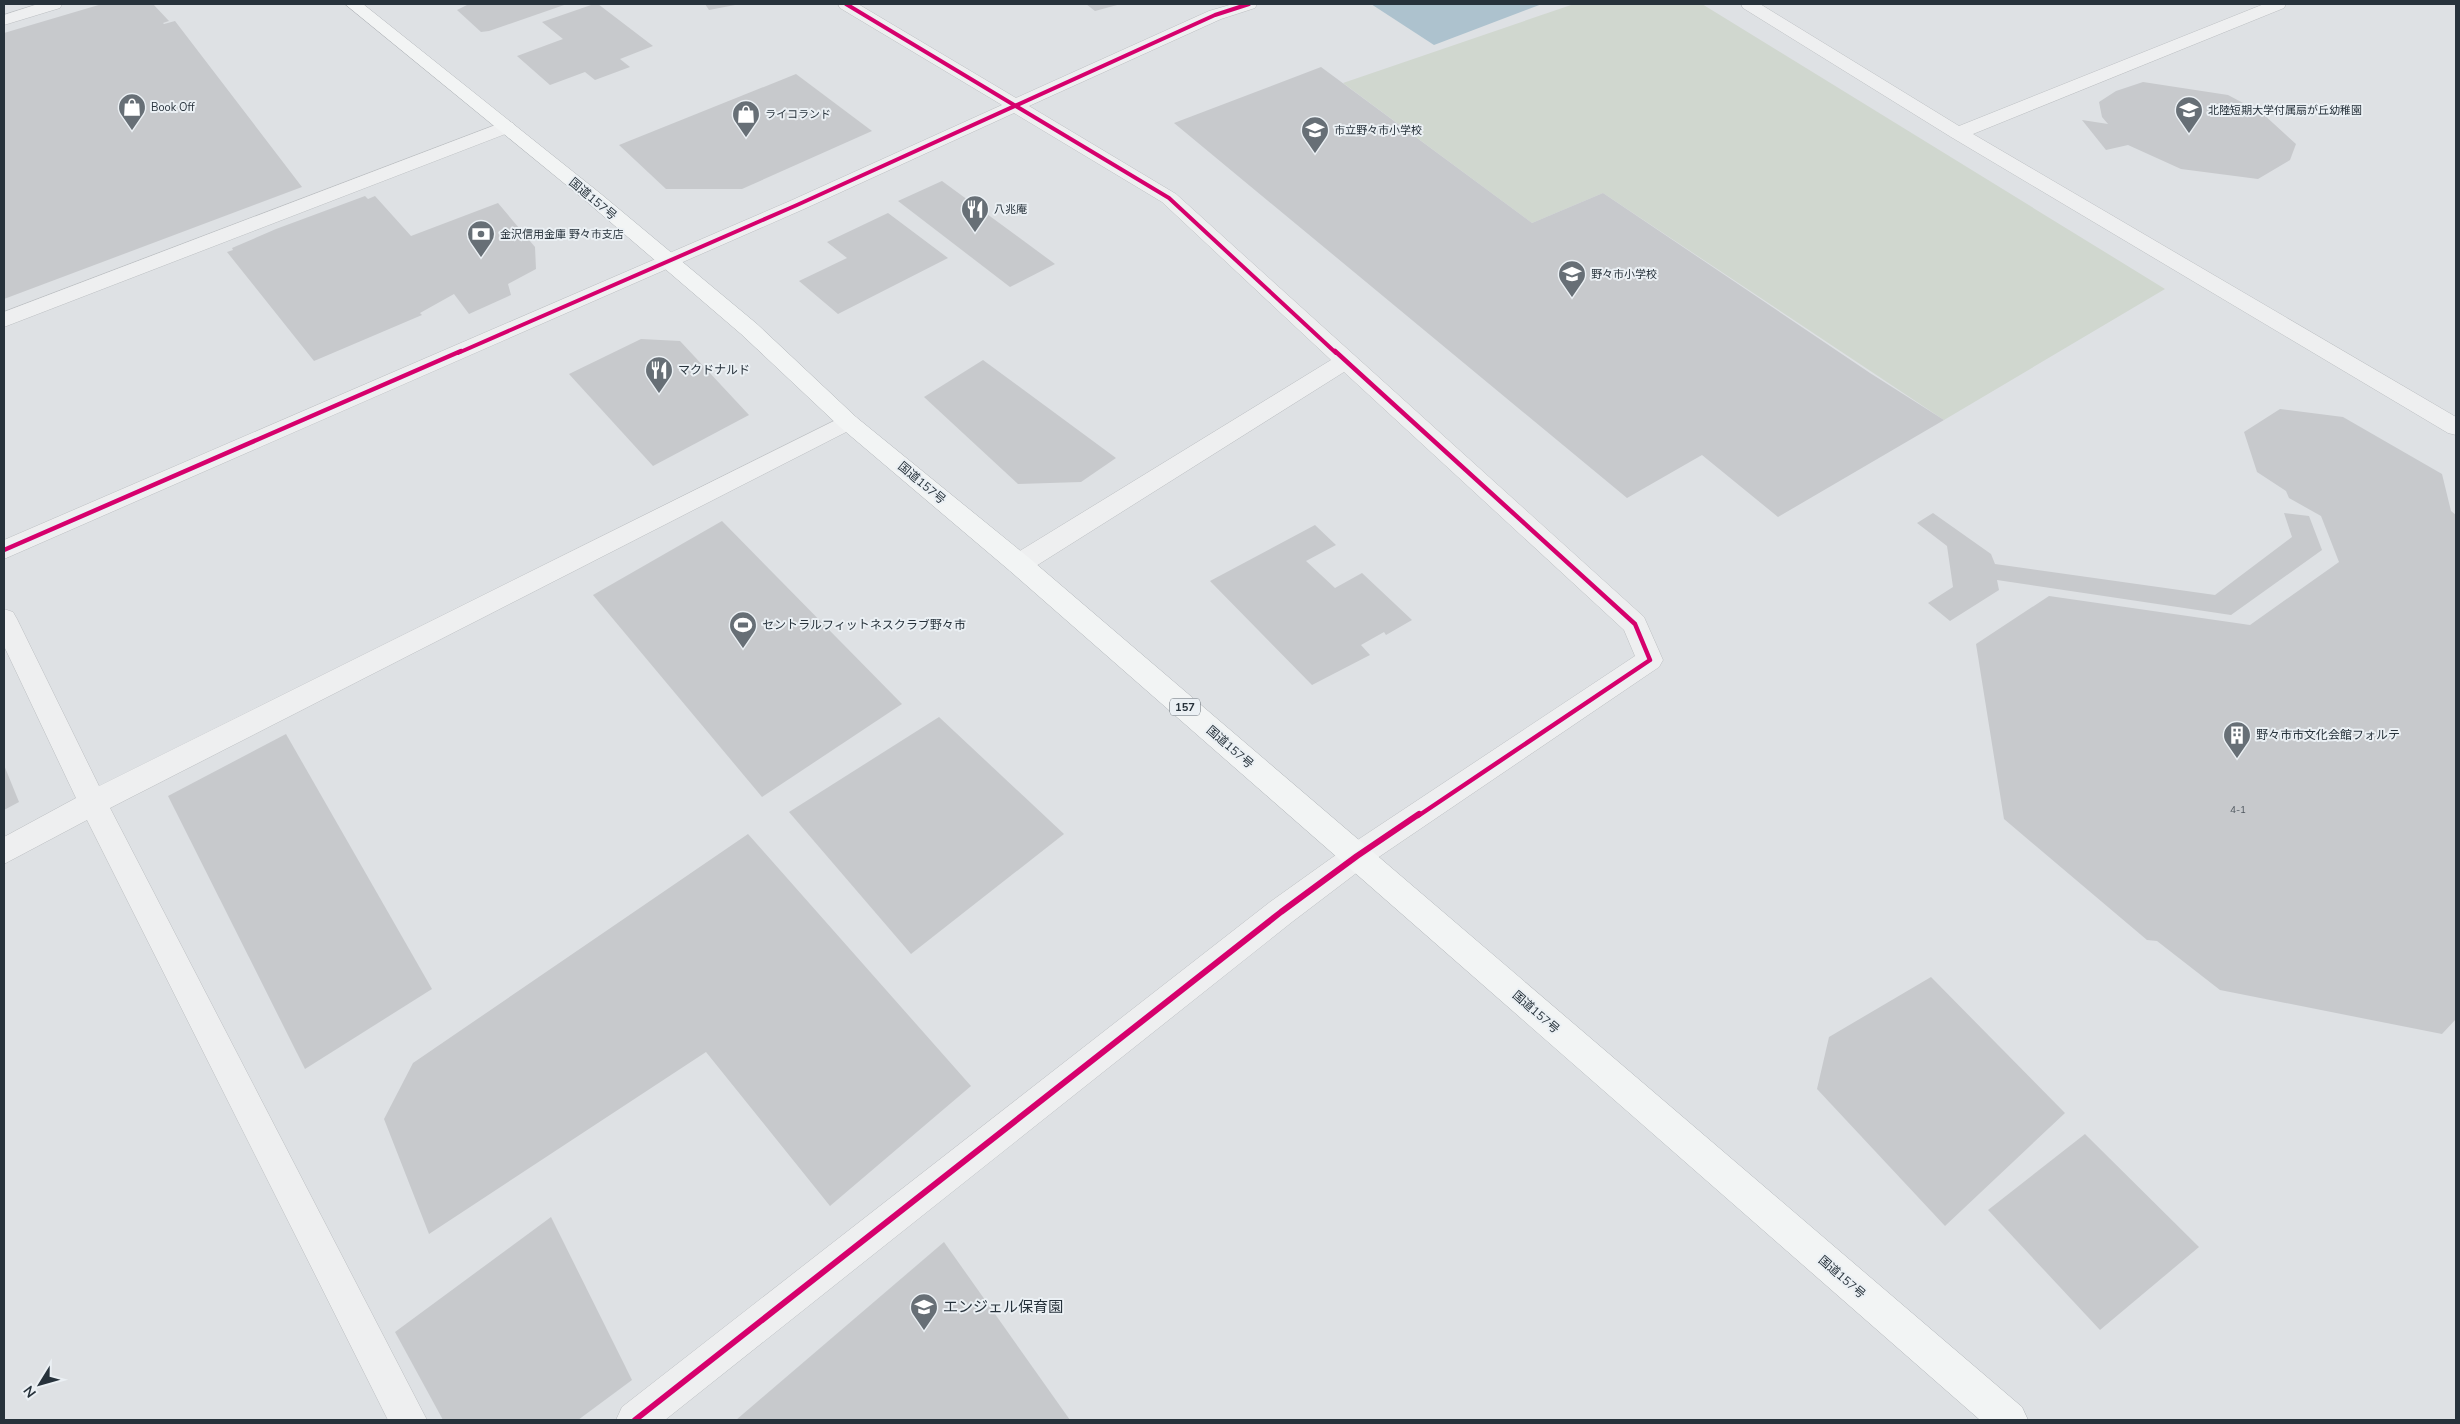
<svg xmlns="http://www.w3.org/2000/svg" width="2460" height="1424" font-family="'Nunito Sans','Noto Sans JP',sans-serif">
	<rect width="100%" height="100%" fill="#dee1e4"/>
	<!-- green -->
	<path fill="#d0d7cf" d="M1574 4H1702L2165 289 1944 420 1603 193 1532 223 1343 83Z"/>
	<!-- water -->
	<path fill="#adc2ce" d="M1371 4H1542L1434 45Z"/>
	<!-- building -->
	<g fill="#c7c9cc">
		<path d="M102 4H153L169 21 163 23 164 24 175 21 302 187 4 299V33Z"/>
		<path d="M469 4H567L489 31 481 32 457 10Z"/>
		<path d="M594 4H598L653 46 620 59 630 67 595 80 585 72 550 85 517 56 563 39 542 22Z"/>
		<path d="M705 4H735V5L709 10Z"/>
		<path d="M1086 4H1121L1095 11Z"/>
		<path d="M1321 67 1532 223 1603 193 1870 373 1944 420 1778 517 1702 455 1627 498 1174 123Z"/>
		<path d="M796 74 872 131 742 189H666L619 145Z"/>
		<path d="M2143 82 2228 95 2262 113 2296 144 2290 160 2258 179 2181 169 2128 145 2106 150 2082 120 2108 124 2102 117 2099 102 2116 91Z"/>
		<path d="M942 181 1055 264 1010 287 898 201Z"/>
		<path d="M365 196 368 199 375 196 411 236 498 203 535 247 536 269 508 284 511 295 469 314 454 294 420 313 422 315 314 361 227 252 233 250 232 248 276 229Z"/>
		<path d="M888 213 948 258 838 314 799 281 847 258 827 242Z"/>
		<path d="M641 339 680 341 749 415 653 466 569 374Z"/>
		<path d="M983 360 1116 458 1081 482 1018 484 924 397Z"/>
		<path d="M2280 409 2343 417 2442 474 2451 511 2456 515V1019L2442 1034 2220 990 2157 941 2147 940 2004 819 1976 644 2049 596 2250 625 2339 562 2321 516 2289 498 2286 491 2257 472 2244 432Z"/>
		<path d="M1933 513 1991 554 1995 564 2215 595 2292 537 2284 513 2309 516 2322 550 2231 615 1997 580 1999 590 1950 621 1928 603 1953 587 1947 546 1917 523Z"/>
		<path d="M722 521 902 704 762 797 593 595Z"/>
		<path d="M1315 525 1336 545 1306 561 1335 588 1362 573 1412 620 1386 635 1384 632 1361 645 1370 655 1312 685 1210 581Z"/>
		<path d="M939 717 1064 834 911 954 789 812Z"/>
		<path d="M286 734 432 989 305 1069 168 796Z"/>
		<path d="M4 765 19 802 4 810Z"/>
		<path d="M748 834 971 1086 830 1206 706 1052 429 1234 384 1119 413 1063Z"/>
		<path d="M1931 977 2065 1113 1945 1226 1817 1089 1829 1037Z"/>
		<path d="M2085 1134 2199 1247 2100 1330 1988 1210Z"/>
		<path d="M551 1217 632 1380 578 1420H443L395 1332Z"/>
		<path d="M944 1242 1070 1420H736Z"/>
	</g>
	<g fill="none" stroke-linecap="round" stroke-linejoin="round">
		<!-- minor casing -->
		<g stroke="#bcbfc2" stroke-width="1">
			<g id="minor">
				<path d="M38 4H62L60 8 4 25V15Z"/>
				<path d="M838 4H858L1016 98 1209 11 1233 4H1257L1255 8 1221 19 1029 106 1176 194 1644 617 1663 660 1659 667 1367 865 1292 922 665 1420H616L622 1407 1270 902 1347 847 1635 656 1624 630 1344 372 1028 571 1019 573 1010 571 1006 564 1010 557 1331 360 1162 202 1014 113 804 209 4 559V540L790 201 1002 105 840 8Z"/>
				<path d="M1741 4H1760L1959 126 2264 4H2286L2284 8 1973 134 2456 417V435L2448 433 1951 137 1743 8Z"/>
				<path d="M506 121 513 123 515 127 513 131 4 327V312Z"/>
				<path d="M848 414 856 417 860 422 856 427 110 808 427 1420H388L87 820 4 864V837L76 798 4 646V609L13 612 17 619 99 786Z"/>
			</g>
		</g>
		<!-- highway casing -->
		<g stroke="#b0b4b8" stroke-width="1">
			<path id="highway" d="M345 4H363L601 194 757 324 856 417 1028 557 2022 1407 2028 1420H1980L1010 571 840 427 741 334 587 202Z"/>
		</g>
		<!-- minor -->
		<use href="#minor" fill="#eeeff0" fill-rule="evenodd"/>
		<!-- highway -->
		<use href="#highway" fill="#f2f4f4" fill-rule="evenodd"/>
		<!-- cycleway-far2 casing -->
		<g stroke="#ebf0f4" stroke-width="6">
			<g id="cycleway-far2">
				<path d="M846 4 1169 198 1336 353"/>
				<path d="M458 353 797 205 1215 15 1249 4"/>
			</g>
		</g>
		<!-- cycleway-far1 casing -->
		<g stroke="#ebf0f4" stroke-width="8">
			<g id="cycleway-far1">
				<path d="M1335 351 1635 624 1650 660 1418 816"/>
				<path d="M4 550 461 351"/>
			</g>
		</g>
		<!-- cycleway casing -->
		<g stroke="#ebf0f4" stroke-width="9">
			<path id="cycleway" d="M635 1420 1281 912 1357 856 1419 814"/>
		</g>
		<!-- cycleway-far2 -->
		<use href="#cycleway-far2" stroke="#d6006c" stroke-width="4"/>
		<!-- cycleway-far1 -->
		<use href="#cycleway-far1" stroke="#d6006c" stroke-width="4.5"/>
		<!-- cycleway -->
		<use href="#cycleway" stroke="#d6006c" stroke-width="6"/>
	</g>
	<!-- icons -->
	<defs>
		<g id="shop-pin" transform="scale(1.4375)"><path d="M0 17L-7.5 6A9.5 9.5 0 1 1 7.5 6Z" fill="#676f76" stroke="#ebf0f4"/><path d="M-5-2.5h2.3a2.7 3.5 0 0 1 5.4 0H5L5.5 6h-11ZM-1.5-2.5h3a1.5 2.3 0 0 0-3 0Z" fill="#fff"/></g>
		<g id="school-pin" transform="scale(1.4375)"><path d="M0 17L-7.5 6A9.5 9.5 0 1 1 7.5 6Z" fill="#676f76" stroke="#ebf0f4"/><path d="M0-5L7-2L0 1L-7-2ZM-4 1L0 2.5L4 1V4Q0 6-4 4Z" fill="#fff"/></g>
		<g id="restaurant-pin" transform="scale(1.4375)"><path d="M0 17L-7.5 6A9.5 9.5 0 1 1 7.5 6Z" fill="#676f76" stroke="#ebf0f4"/><path d="M-5-6h1v4h1v-4h1v4h1v-4h1v5L-1.5 .5V6h-2V.5L-5-1ZM5-6V6H3V1.5H1.5Q1.5-4 5-6Z" fill="#fff"/></g>
		<g id="bank-pin" transform="scale(1.4375)"><path d="M0 17L-7.5 6A9.5 9.5 0 1 1 7.5 6Z" fill="#676f76" stroke="#ebf0f4"/><path d="M-6-4H6V4H-6ZM0-2.3a2.3 2.3 0 1 0 0 4.6a2.3 2.3 0 1 0 0-4.6Z" fill="#fff"/></g>
		<g id="stadium-pin" transform="scale(1.4375)"><path d="M0 17L-7.5 6A9.5 9.5 0 1 1 7.5 6Z" fill="#676f76" stroke="#ebf0f4"/><path d="M0-5a6.5 5 0 1 0 0 10a6.5 5 0 1 0 0-10ZM-3.5-1.8h7v3.6h-7Z" fill="#fff"/></g>
		<g id="building-pin" transform="scale(1.4375)"><path d="M0 17L-7.5 6A9.5 9.5 0 1 1 7.5 6Z" fill="#676f76" stroke="#ebf0f4"/><path d="M-4-6H4V6H1V3H-1V6H-4ZM-2.5-4.3h1.7v1.8h-1.7ZM.8-4.3h1.7v1.8H.8ZM-2.5-1h1.7V.8h-1.7ZM.8-1h1.7V.8H.8Z" fill="#fff"/></g>
	</defs>
	<g fill-rule="evenodd">
		<use href="#shop-pin" x="132" y="107"/>
		<use href="#school-pin" x="2189" y="110"/>
		<use href="#shop-pin" x="746" y="114"/>
		<use href="#school-pin" x="1315" y="130"/>
		<use href="#restaurant-pin" x="975" y="209"/>
		<use href="#bank-pin" x="481" y="234"/>
		<use href="#school-pin" x="1572" y="274"/>
		<use href="#restaurant-pin" x="659" y="370"/>
		<use href="#stadium-pin" x="743" y="625"/>
		<use href="#building-pin" x="2237" y="735"/>
		<use href="#school-pin" x="924" y="1307"/>
	</g>
	<g text-anchor="middle" stroke-width="4" stroke-linejoin="round" paint-order="stroke">
		<!-- number labels -->
		<g font-size="10" fill="#505860">
			<text x="2238" y="813">4-1</text>
		</g>
		<!-- far-poi labels -->
		<g font-size="11" fill="#27323b" stroke="#ebf0f4" text-anchor="start">
			<text x="151" y="111">Book Off</text>
			<text x="2208" y="114">北陸短期大学付属扇が丘幼稚園</text>
			<text x="765" y="118">ライコランド</text>
			<text x="1334" y="134">市立野々市小学校</text>
			<text x="994" y="213">八兆庵</text>
			<text x="500" y="238">金沢信用金庫 野々市支店</text>
			<text x="1591" y="278">野々市小学校</text>
		</g>
		<!-- shield labels -->
		<rect fill="#ebf0f4" stroke="#626b72" stroke-width="1" x="1170" y="698.5" width="30" height="17" rx="4"/>
		<g font-size="11" font-weight="bold" fill="#27323b">
			<text x="1185" y="711">157</text>
		</g>
		<!-- street labels -->
		<g font-size="12" fill="#27323b" stroke="#ebf0f4">
			<text transform="translate(593 199) rotate(40)" y="4">国道157号</text>
			<text transform="translate(922 483) rotate(40)" y="4">国道157号</text>
			<text transform="translate(1230 747) rotate(41)" y="4">国道157号</text>
			<text transform="translate(1536 1012) rotate(41)" y="4">国道157号</text>
			<text transform="translate(1842 1277) rotate(41)" y="4">国道157号</text>
		</g>
		<!-- poi labels -->
		<g font-size="12" fill="#27323b" stroke="#ebf0f4" text-anchor="start">
			<text x="678" y="374">マクドナルド</text>
			<text x="762" y="629">セントラルフィットネスクラブ野々市</text>
			<text x="2256" y="739">野々市市文化会館フォルテ</text>
		</g>
		<!-- near-poi labels -->
		<g font-size="15" fill="#27323b" stroke="#ebf0f4" text-anchor="start">
			<text x="943" y="1312">エンジェル保育園</text>
		</g>
	</g>
	<!-- border -->
	<rect width="2460" height="1424" fill="none" stroke="#27323b" stroke-width="10"/>
	<!-- north arrow -->
	<g transform="translate(40 1384) rotate(233)" stroke="#ebf0f4" stroke-width="4" paint-order="stroke">
	<path d="M0-4L9 19L0 12L-9 19Z" fill="#27323b"/>
	<text y="-8" font-size="14" font-weight="bold" text-anchor="middle" fill="#27323b">N</text>
	</g>
</svg>
